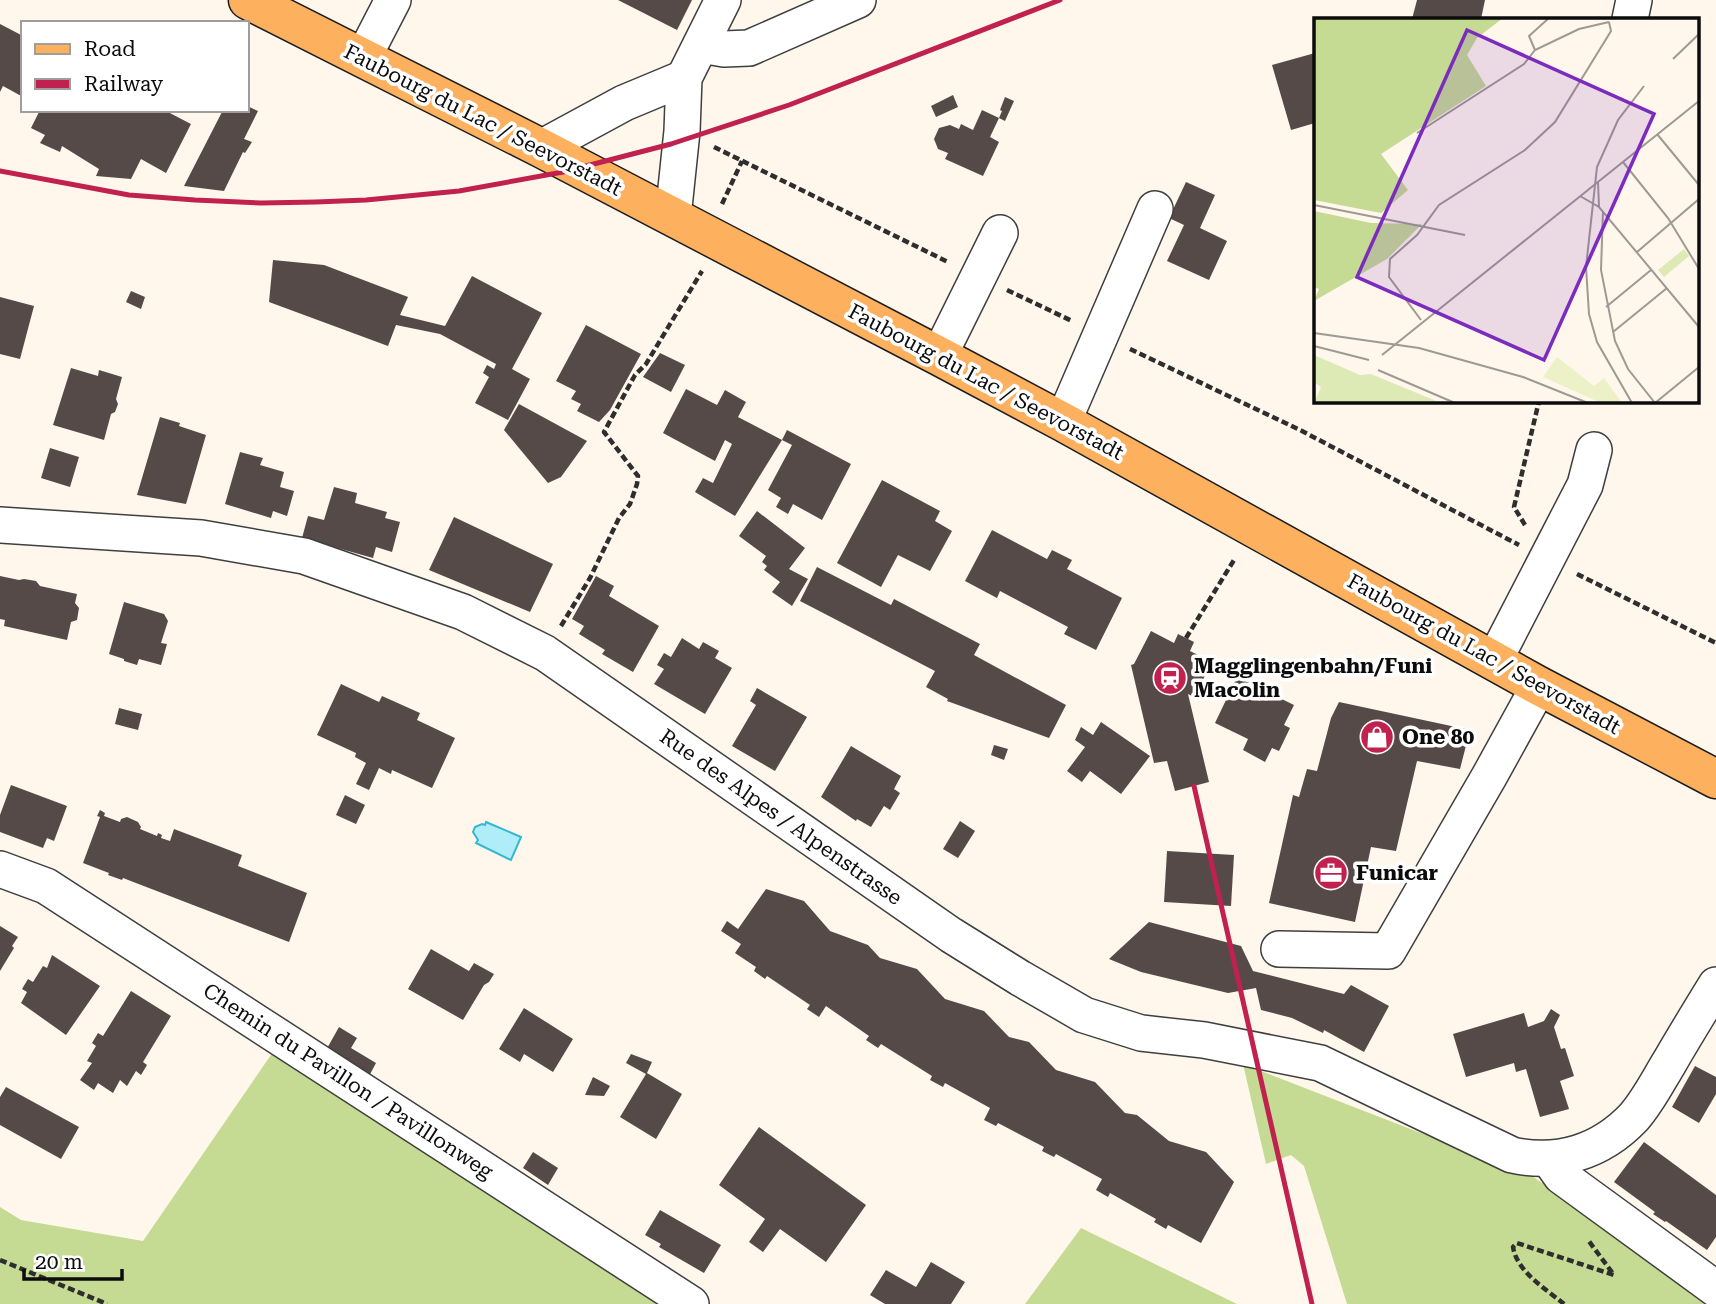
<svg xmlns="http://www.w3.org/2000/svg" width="1716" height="1304" font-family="'Roboto Serif',serif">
	<rect width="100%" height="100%" fill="#fff7ec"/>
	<!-- forest -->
	<g fill="#c5db93">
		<path d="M275 1049 666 1304H0V1207L21 1220 143 1241Z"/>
		<path d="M1243 1064 1532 1176 1715 1304H1347L1304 1166 1291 1155 1266 1164Z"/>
		<path d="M1081 1228 1237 1304H1025Z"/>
	</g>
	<!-- water -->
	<path fill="#afeef8" stroke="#34b8d1" stroke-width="2" d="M486 822 521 837 511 860 476 843 478 840 473 832 475 827 482 824 485 825Z"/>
	<!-- building -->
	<g fill="#554a48">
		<path d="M618 0H692L677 30Z"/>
		<path d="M1417 0H1485L1481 19H1412Z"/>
		<path d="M0 24 23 36V97L3 86 0 92Z"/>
		<path d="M1315 53V123L1291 130 1272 65Z"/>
		<path d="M953 95 958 107 936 117 931 106Z"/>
		<path d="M1005 97 1014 101 1005 121 999 118 1002 111 1000 110Z"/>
		<path d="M247 106 258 111 244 139 252 142 245 153 243 152 224 191 184 186 223 110H247Z"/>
		<path d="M40 110H164L191 124 166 173 141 159 131 179 96 176 99 169 62 146 60 152 40 143 45 135 31 128Z"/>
		<path d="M982 110 999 118 990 137 999 142 983 176 945 159 948 153 938 149 934 139 939 128 950 125 959 129 961 124 973 130Z"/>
		<path d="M1186 182 1215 195 1200 228 1227 241 1209 280 1167 261 1184 225 1169 218Z"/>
		<path d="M273 260 324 265 408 297 400 315 445 326 472 276 542 313 512 369 530 379 508 420 475 403 489 377 483 373 487 365 494 369 496 364 440 334 396 325 388 346 269 302Z"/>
		<path d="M131 291 145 297 141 309 126 302Z"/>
		<path d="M0 297 34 306 20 359 0 354Z"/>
		<path d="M586 325 641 354 610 410 599 422 577 411 581 404 571 399 576 391 556 381Z"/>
		<path d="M660 353 685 365 671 392 643 377Z"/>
		<path d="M71 368 98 376 99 370 122 377 116 399 118 404 115 412 111 414 104 440 53 425Z"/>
		<path d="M686 389 717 405 725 390 746 402 738 417 782 440 735 516 695 492 703 478 713 483 732 444 725 440 715 461 663 433Z"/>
		<path d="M519 404 587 441 561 477 548 483 504 430Z"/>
		<path d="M160 417 180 423 179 426 206 435 186 504 137 495Z"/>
		<path d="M787 430 851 464 822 520 793 504 788 514 776 507 781 498 768 490 792 445 782 440Z"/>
		<path d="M50 448 79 457 70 487 41 478Z"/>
		<path d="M240 452 263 458 260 465 284 472 280 487 294 491 287 516 273 511 271 518 225 504Z"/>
		<path d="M882 480 940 511 935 521 952 531 930 571 898 555 881 587 837 563Z"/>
		<path d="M334 487 357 493 355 503 387 512 385 518 400 522 392 552 376 547 373 558 302 538 308 516 324 520Z"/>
		<path d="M757 511 805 548 789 569 808 579 792 606 772 592 780 582 764 570 767 566 762 562 766 556 739 536Z"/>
		<path d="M454 517 553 564 530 612 429 570Z"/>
		<path d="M992 530 1047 559 1052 550 1072 560 1067 569 1122 598 1096 650 1064 634 1068 627 1000 591 997 598 965 581Z"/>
		<path d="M817 567 891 605 894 599 980 644 974 655 1066 705 1049 738 947 701 948 699 926 687 935 671 800 601Z"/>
		<path d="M0 576 19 580 24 579 36 581 40 586 77 594 75 603 79 608 77 620 71 622 67 640 4 626 5 620 0 619Z"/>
		<path d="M596 576 614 586 609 596 659 626 633 672 602 654 605 650 579 634 584 626 572 619Z"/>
		<path d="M124 602 164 614 168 621 161 643 167 644 161 665 139 659 137 665 124 661V659L109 654Z"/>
		<path d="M1151 631 1174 643 1178 634 1194 642 1190 651 1212 662 1194 697 1188 694 1209 782 1175 791 1167 761 1154 763 1131 665 1134 664Z"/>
		<path d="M682 638 699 649 703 642 719 651 715 658 732 668 705 714 654 684 664 669 657 665 664 653 671 657Z"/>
		<path d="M1237 677 1294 705 1284 725 1290 728 1279 751 1272 748 1265 762 1243 750 1248 739 1215 723Z"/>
		<path d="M341 684 379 702 382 696 420 713 417 720 455 738 432 788 392 770 391 774 379 768 369 790 356 784 366 763 355 757 356 753 317 735Z"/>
		<path d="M757 688 807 717 775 771 732 746 756 705 750 701Z"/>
		<path d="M1339 702 1470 730 1460 769 1417 761 1396 851 1371 847 1355 922 1269 903 1293 795 1299 797 1307 769 1317 771 1331 718Z"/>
		<path d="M119 708 142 714 138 730 115 724Z"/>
		<path d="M1101 722 1150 756 1121 794 1090 771 1082 782 1067 771 1085 747 1075 740 1081 727 1093 735Z"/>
		<path d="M994 745 1008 749 1004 760 991 755Z"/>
		<path d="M851 746 901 776 894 789 900 793 890 810 884 806 871 827 857 819 856 821 821 797Z"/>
		<path d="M11 785 67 806 54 841 47 838 43 848 0 832V815Z"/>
		<path d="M345 795 365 805 356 824 336 815Z"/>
		<path d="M100 810 105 813 104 816 120 822 121 819 127 817 138 822 141 827 140 829 157 836 158 833 162 835 161 838 170 841 174 829 242 855 238 866 307 893 289 942 123 878 122 880 108 875 109 873 83 863 100 817 97 816Z"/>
		<path d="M960 821 975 831 958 858 943 849Z"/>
		<path d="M1167 851 1234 855 1231 906 1164 902Z"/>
		<path d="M766 889 804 901 830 931 868 945 880 958 917 969 945 999 984 1011 1009 1037 1029 1042 1056 1070 1095 1082 1125 1113 1137 1115 1169 1141 1206 1152 1234 1182 1201 1243 1168 1225 1166 1229 1154 1222 1156 1219 1110 1193 1108 1197 1096 1190 1102 1179 1056 1154 1054 1157 1042 1151 1044 1147 998 1123 996 1126 984 1120 990 1108 945 1083 943 1087 930 1080 932 1076 881 1044 878 1048 866 1040 869 1036 826 1006 819 1017 807 1009 810 1005 767 976 765 979 754 971 756 967 735 953 741 944 721 931 727 921 738 929Z"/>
		<path d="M1149 922 1241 946 1253 971 1344 994 1351 985 1389 1006 1364 1052 1324 1030 1323 1033 1292 1018 1261 1010 1256 988 1228 993 1141 972 1109 959Z"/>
		<path d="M0 926 18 937 12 946 14 948 0 971Z"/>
		<path d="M431 949 469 971 474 963 494 974 489 982 484 985 463 1020 408 989Z"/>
		<path d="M52 955 100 986 66 1035 21 1003 27 992 22 989 28 979 33 982 43 966 47 968Z"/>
		<path d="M131 991 171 1016 143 1062 147 1065 141 1075 136 1071 127 1086 120 1080 113 1093 98 1083 94 1090 80 1080 92 1063 87 1061 96 1046 92 1043 98 1033 103 1036Z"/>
		<path d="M524 1008 573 1039 553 1072 524 1054 520 1062 499 1049Z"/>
		<path d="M1551 1009 1560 1015 1554 1027 1561 1049 1565 1048 1574 1076 1560 1081 1569 1109 1540 1117 1526 1069 1516 1072 1514 1063 1466 1077 1453 1034 1524 1013 1528 1027 1544 1021Z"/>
		<path d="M339 1027 357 1038 351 1048 376 1063 368 1078 325 1052Z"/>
		<path d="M631 1054 652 1062 647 1073 682 1094 656 1139 620 1117 646 1074 626 1063Z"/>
		<path d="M1695 1066 1716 1077V1094L1699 1123 1672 1107Z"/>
		<path d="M593 1077 610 1086 604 1096 585 1095Z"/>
		<path d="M6 1087 79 1127 61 1159 0 1125V1097Z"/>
		<path d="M759 1127 866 1205 826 1262 780 1229 763 1252 749 1242 765 1219 719 1185Z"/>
		<path d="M1644 1142 1716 1195V1237L1707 1250 1666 1221 1665 1222 1653 1214 1655 1212 1614 1182Z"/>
		<path d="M533 1152 558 1168 548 1185 523 1168Z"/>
		<path d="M660 1210 721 1245 704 1273 659 1247 661 1244 645 1235Z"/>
		<path d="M931 1262 965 1282 951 1304H885L870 1295 886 1270 916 1287Z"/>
	</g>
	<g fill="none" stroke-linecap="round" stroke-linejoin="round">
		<!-- minor casing -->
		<g stroke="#3f3f3f" stroke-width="38">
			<g id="minor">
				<path d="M1630 19 1634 0"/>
				<path d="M701 45 724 49 749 48 858 0"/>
				<path d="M363 58 393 0"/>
				<path d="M541 148 624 103 684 78"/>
				<path d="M673 217 682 131 684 78 723 0"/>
				<path d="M939 356 1000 233"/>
				<path d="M1063 422 1155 209"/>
				<path d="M0 525 201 538 304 556 463 612 545 653 951 935 1020 978 1084 1015 1141 1033 1204 1040 1320 1063 1512 1155C1558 1165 1601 1152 1634 1117 1648 1101 1658 1081 1669 1063 1684 1037 1700 1011 1716 985"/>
				<path d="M1494 661 1585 485 1594 450"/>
				<path d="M0 869 46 886 691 1304"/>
				<path d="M1279 949 1388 951 1490 775 1539 686"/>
				<path d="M1549 1159 1561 1176 1716 1289"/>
			</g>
		</g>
		<!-- major casing -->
		<g stroke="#1d1d1d" stroke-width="41">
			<path id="major" d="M248 0 541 148 939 356 1063 422 1539 686 1716 779"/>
		</g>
		<!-- path -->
		<g stroke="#2e2e2e" stroke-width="4.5" stroke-dasharray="7 3.5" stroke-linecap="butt">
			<path d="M714 147 948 262"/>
			<path d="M722 204 742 161"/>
			<path d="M1007 290 1072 321"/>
			<path d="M1130 349 1302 431 1519 545"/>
			<path d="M1525 525 1514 507 1539 401"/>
			<path d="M1577 574 1716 643"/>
			<path d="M561 626 590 578 619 518 630 504 637 484 638 476 604 432 635 375 646 364 702 271"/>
			<path d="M1186 638 1234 560"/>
			<path d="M0 1260 107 1304"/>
			<path d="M1564 1304C1546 1289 1517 1272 1513 1247L1517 1243 1614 1275 1588 1240"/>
		</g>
		<!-- minor -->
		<use href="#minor" stroke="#fff" stroke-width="35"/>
		<!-- major -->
		<use href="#major" stroke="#fdb05e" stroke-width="38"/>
		<!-- rail -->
		<g stroke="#c0214e" stroke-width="5">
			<path d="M0 171 129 195 195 200 261 203 316 202 366 200 459 191 563 172 671 144 789 105 1060 0"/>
			<path d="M1194 786 1312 1304"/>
		</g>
	</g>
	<!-- icons -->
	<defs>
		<g id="station-disc" transform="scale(1.75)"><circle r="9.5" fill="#c0214e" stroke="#fff"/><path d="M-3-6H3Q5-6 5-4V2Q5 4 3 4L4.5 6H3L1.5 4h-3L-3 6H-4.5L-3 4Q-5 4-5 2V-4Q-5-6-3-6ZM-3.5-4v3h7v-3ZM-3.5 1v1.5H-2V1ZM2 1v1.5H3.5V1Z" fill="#fff"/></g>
		<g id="shop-disc" transform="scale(1.75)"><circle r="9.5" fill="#c0214e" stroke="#fff"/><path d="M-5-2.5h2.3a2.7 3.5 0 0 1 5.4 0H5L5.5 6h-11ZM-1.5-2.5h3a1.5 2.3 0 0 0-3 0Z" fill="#fff"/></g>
		<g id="office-disc" transform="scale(1.75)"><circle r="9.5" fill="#c0214e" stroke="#fff"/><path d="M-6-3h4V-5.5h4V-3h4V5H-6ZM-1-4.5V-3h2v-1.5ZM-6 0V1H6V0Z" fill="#fff"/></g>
	</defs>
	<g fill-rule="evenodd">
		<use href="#station-disc" x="1170" y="678"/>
		<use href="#shop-disc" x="1377" y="737"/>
		<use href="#office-disc" x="1331" y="873"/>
	</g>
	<g text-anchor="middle" stroke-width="7" stroke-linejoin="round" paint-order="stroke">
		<!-- street labels -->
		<g font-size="21" fill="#0c0c0c" stroke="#fff">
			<text transform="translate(483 120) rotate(27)" y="7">Faubourg du Lac / Seevorstadt</text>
			<text transform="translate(986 382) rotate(28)" y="7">Faubourg du Lac / Seevorstadt</text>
			<text transform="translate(1484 654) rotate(29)" y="7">Faubourg du Lac / Seevorstadt</text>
			<text transform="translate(781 817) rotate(35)" y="7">Rue des Alpes / Alpenstrasse</text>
			<text transform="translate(348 1081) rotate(33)" y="7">Chemin du Pavillon / Pavillonweg</text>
		</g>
		<!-- poi labels -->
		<g font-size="21" font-weight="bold" fill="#0c0c0c" stroke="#fff" text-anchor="start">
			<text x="1194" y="673">Magglingenbahn/Funi<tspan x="1194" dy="24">Macolin</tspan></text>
			<text x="1402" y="744">One 80</text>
			<text x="1356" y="880">Funicar</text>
		</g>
	</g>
	<!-- overview -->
	<g transform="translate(1314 18)">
		<rect width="385" height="385" fill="#fff7ec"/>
		<path d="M370 231 375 238 350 259 344 252ZM0 337 46 357 57 356 127 385H0L7 369 0 364Z" fill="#ddeab5"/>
		<path d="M0 0H189L163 20 153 37 172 68 67 136 94 172 67 195 0 182ZM0 193 57 205 108 206 73 241 0 283 5 271 0 269Z" fill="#c5db93"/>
		<path d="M243 339 280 368 290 360 308 385H287L229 359Z" fill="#edf1c7"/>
		<path fill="none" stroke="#9e9992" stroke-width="2" d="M221 32 215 18 235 0M359 41 385 16M103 115 210 46 221 32 265 11 295 4M343 116 385 167M309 144 354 200 385 251M284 164 285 189M266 178 285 189 385 309M0 187 151 217M289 193 287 252 301 323 314 351 341 385M323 234 385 181M292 289 337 252M107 302 75 259 76 241 103 217 125 187 211 132 241 104 297 13 295 4M299 314 353 270M0 315 105 330 209 359 274 385M0 328 55 342M68 337 385 83M64 352 141 385M318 385 283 324 275 296 272 249 283 149 304 102 330 68M341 385 385 349"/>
		<path fill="#7b2cbf" fill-opacity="0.15" stroke="#7b2cbf" stroke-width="3.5" d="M153 12 340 96 230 342 43 259Z"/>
		<rect width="385" height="385" fill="none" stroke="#0c0c0c" stroke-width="3.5"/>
	</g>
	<!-- legend -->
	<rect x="21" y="21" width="228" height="91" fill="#ffffff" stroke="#9e9e9e" stroke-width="2"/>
	<rect x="35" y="44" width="35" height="10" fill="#fdb05e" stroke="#9e9e9e" stroke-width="2"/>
	<text x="84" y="56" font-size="21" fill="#0c0c0c">Road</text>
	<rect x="35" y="79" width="35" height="10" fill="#c0214e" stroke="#9e9e9e" stroke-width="2"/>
	<text x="84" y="91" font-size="21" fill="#0c0c0c">Railway</text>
	<!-- scale -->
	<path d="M24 1269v10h98v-10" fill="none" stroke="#0c0c0c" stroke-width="3.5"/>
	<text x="35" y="1269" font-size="21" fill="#0c0c0c" stroke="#ffffff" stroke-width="5" paint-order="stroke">20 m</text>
</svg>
